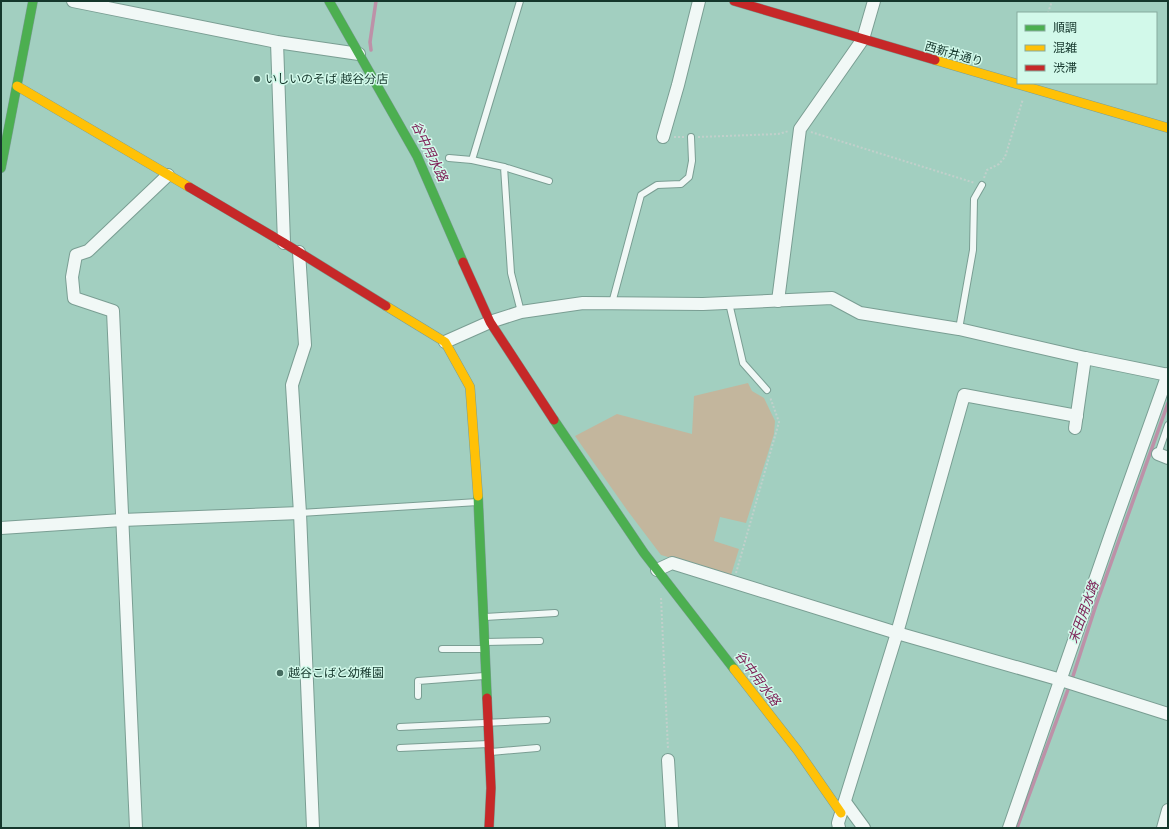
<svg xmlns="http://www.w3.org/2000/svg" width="1169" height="829" font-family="'Fira Sans','Noto Sans JP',sans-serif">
	<rect width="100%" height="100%" fill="#a2cfc0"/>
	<!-- green -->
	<path fill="#c3b69d" d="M748 383 752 391 764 398 775 421 774 434 746 523 720 517 714 541 739 549 731 575 661 555 627 510 575 436 617 414 692 434 694 396Z"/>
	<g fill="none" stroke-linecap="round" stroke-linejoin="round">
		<!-- stream -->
		<g stroke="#bd91a8" stroke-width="3.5">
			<path d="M371 50 370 42 376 1"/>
			<path d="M1017 828 1073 676 1096 605 1168 403"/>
		</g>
		<!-- lane casing -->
		<g stroke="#7a9e93" stroke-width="8">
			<g id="lane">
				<path d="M449 158 472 160 504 167 511 273 521 312"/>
				<path d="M472 160 520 1"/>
				<path d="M504 167 549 181"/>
				<path d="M612 303 641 195 657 185 681 184 689 177 692 161 691 137"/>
				<path d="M729 303 743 363 767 390"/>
				<path d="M959 329 973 250 974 199 982 185"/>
				<path d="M1158 454 1168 425"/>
				<path d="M300 513 478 502"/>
				<path d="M485 617 555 613"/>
				<path d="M485 642 540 641"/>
				<path d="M442 649H483"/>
				<path d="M418 696V681L484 676"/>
				<path d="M400 727 547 720"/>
				<path d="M400 748 488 744"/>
				<path d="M491 752 537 748"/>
			</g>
		</g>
		<!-- street casing -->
		<g stroke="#7a9e93" stroke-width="14">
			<g id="street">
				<path d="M73 1 277 42 359 54"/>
				<path d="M277 42 284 243"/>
				<path d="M663 137 678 85 699 1"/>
				<path d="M299 252 305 345 292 385 300 513 313 828"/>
				<path d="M778 301 800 129 863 39 874 1"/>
				<path d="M445 342 490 322 521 312 583 303 703 304 832 298 860 313 959 329 1085 358 1168 375"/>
				<path d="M1075 428 1085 358"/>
				<path d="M1158 454 1168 458"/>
				<path d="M1 528 122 520 300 513"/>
				<path d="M657 570 672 563 897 633 1061 680 1168 714"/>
				<path d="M668 760 672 828"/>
				<path d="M845 802 864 828"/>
				<path d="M136 828 113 311 74 298 72 277 76 255 88 251 168 175"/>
				<path d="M839 828 838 823 897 633 964 395 1077 416"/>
				<path d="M1009 828 1112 531 1168 374"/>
				<path d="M1163 828 1168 810"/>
			</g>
		</g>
		<!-- fast casing -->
		<g stroke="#7a9e93" stroke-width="10">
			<g id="fast">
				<path d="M329 1 417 156 463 262"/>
				<path d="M1 168 33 1"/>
				<path d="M554 420 644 553 734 669"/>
				<path d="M478 496 487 698"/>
			</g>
		</g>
		<!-- slow casing -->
		<g stroke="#7a9e93" stroke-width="10">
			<g id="slow">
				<path d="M935 60 1168 128"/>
				<path d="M17 86 189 187"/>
				<path d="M386 306 445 342 470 387 478 496"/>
				<path d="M734 669 798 751 841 813"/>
			</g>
		</g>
		<!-- jam casing -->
		<g stroke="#7a9e93" stroke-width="10">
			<g id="jam">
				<path d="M734 1 935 60"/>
				<path d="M189 187 284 243 386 306"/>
				<path d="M463 262 490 322 554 420"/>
				<path d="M487 698 491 788 489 828"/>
			</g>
		</g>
		<!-- path -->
		<g stroke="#c1d0cb" stroke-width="2" stroke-dasharray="2 2" stroke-linecap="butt">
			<path d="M1048 13 1052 1"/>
			<path d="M811 132 975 183"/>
			<path d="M674 137H684"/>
			<path d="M698 137 778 134 789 131"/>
			<path d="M984 178 987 170 999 164 1005 157 1023 99"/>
			<path d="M736 573 779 422 770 397"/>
			<path d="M661 598 668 749"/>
		</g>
		<!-- lane -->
		<use href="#lane" stroke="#f1f8f6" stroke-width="6"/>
		<!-- street -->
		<use href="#street" stroke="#f1f8f6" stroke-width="12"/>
		<!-- fast -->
		<use href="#fast" stroke="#4caf50" stroke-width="9"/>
		<!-- slow -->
		<use href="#slow" stroke="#ffc107" stroke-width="9"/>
		<!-- jam -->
		<use href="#jam" stroke="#c62828" stroke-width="9"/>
	</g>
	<!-- markers -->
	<g fill="#466c60" stroke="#d2f9ea" stroke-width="1.5">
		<circle cx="257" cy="79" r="4"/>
		<circle cx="280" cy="673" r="4"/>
	</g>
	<g text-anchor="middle" stroke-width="3" stroke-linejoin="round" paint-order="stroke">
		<!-- street labels -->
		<g font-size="12" fill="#15372c" stroke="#d2f9ea">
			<text transform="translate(954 54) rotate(16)" y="4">西新井通り</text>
		</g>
		<!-- poi labels -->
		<g font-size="12" fill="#15372c" stroke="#d2f9ea" text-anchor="start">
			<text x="265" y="83">いしいのそば 越谷分店</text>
			<text x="288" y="677">越谷こばと幼稚園</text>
		</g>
		<!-- water labels -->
		<g font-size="13" font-style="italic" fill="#7c1b53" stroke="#d2f9ea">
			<text transform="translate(430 151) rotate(64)" y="5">谷中用水路</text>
			<text transform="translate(1083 612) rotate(-70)" y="5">末田用水路</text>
			<text transform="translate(758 678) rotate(53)" y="5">谷中用水路</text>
		</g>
	</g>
	<!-- border -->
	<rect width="1169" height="829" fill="none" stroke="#15372c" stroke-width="4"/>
	<!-- legend -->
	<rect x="1017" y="12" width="140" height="72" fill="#d2f9ea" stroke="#86ab9e"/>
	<rect x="1025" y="25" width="20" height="6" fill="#4caf50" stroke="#86ab9e"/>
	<text x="1053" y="32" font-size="12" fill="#15372c">順調</text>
	<rect x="1025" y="45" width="20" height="6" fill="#ffc107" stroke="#86ab9e"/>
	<text x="1053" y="52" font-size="12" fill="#15372c">混雑</text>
	<rect x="1025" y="65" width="20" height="6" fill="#c62828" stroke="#86ab9e"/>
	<text x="1053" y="72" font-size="12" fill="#15372c">渋滞</text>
</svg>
